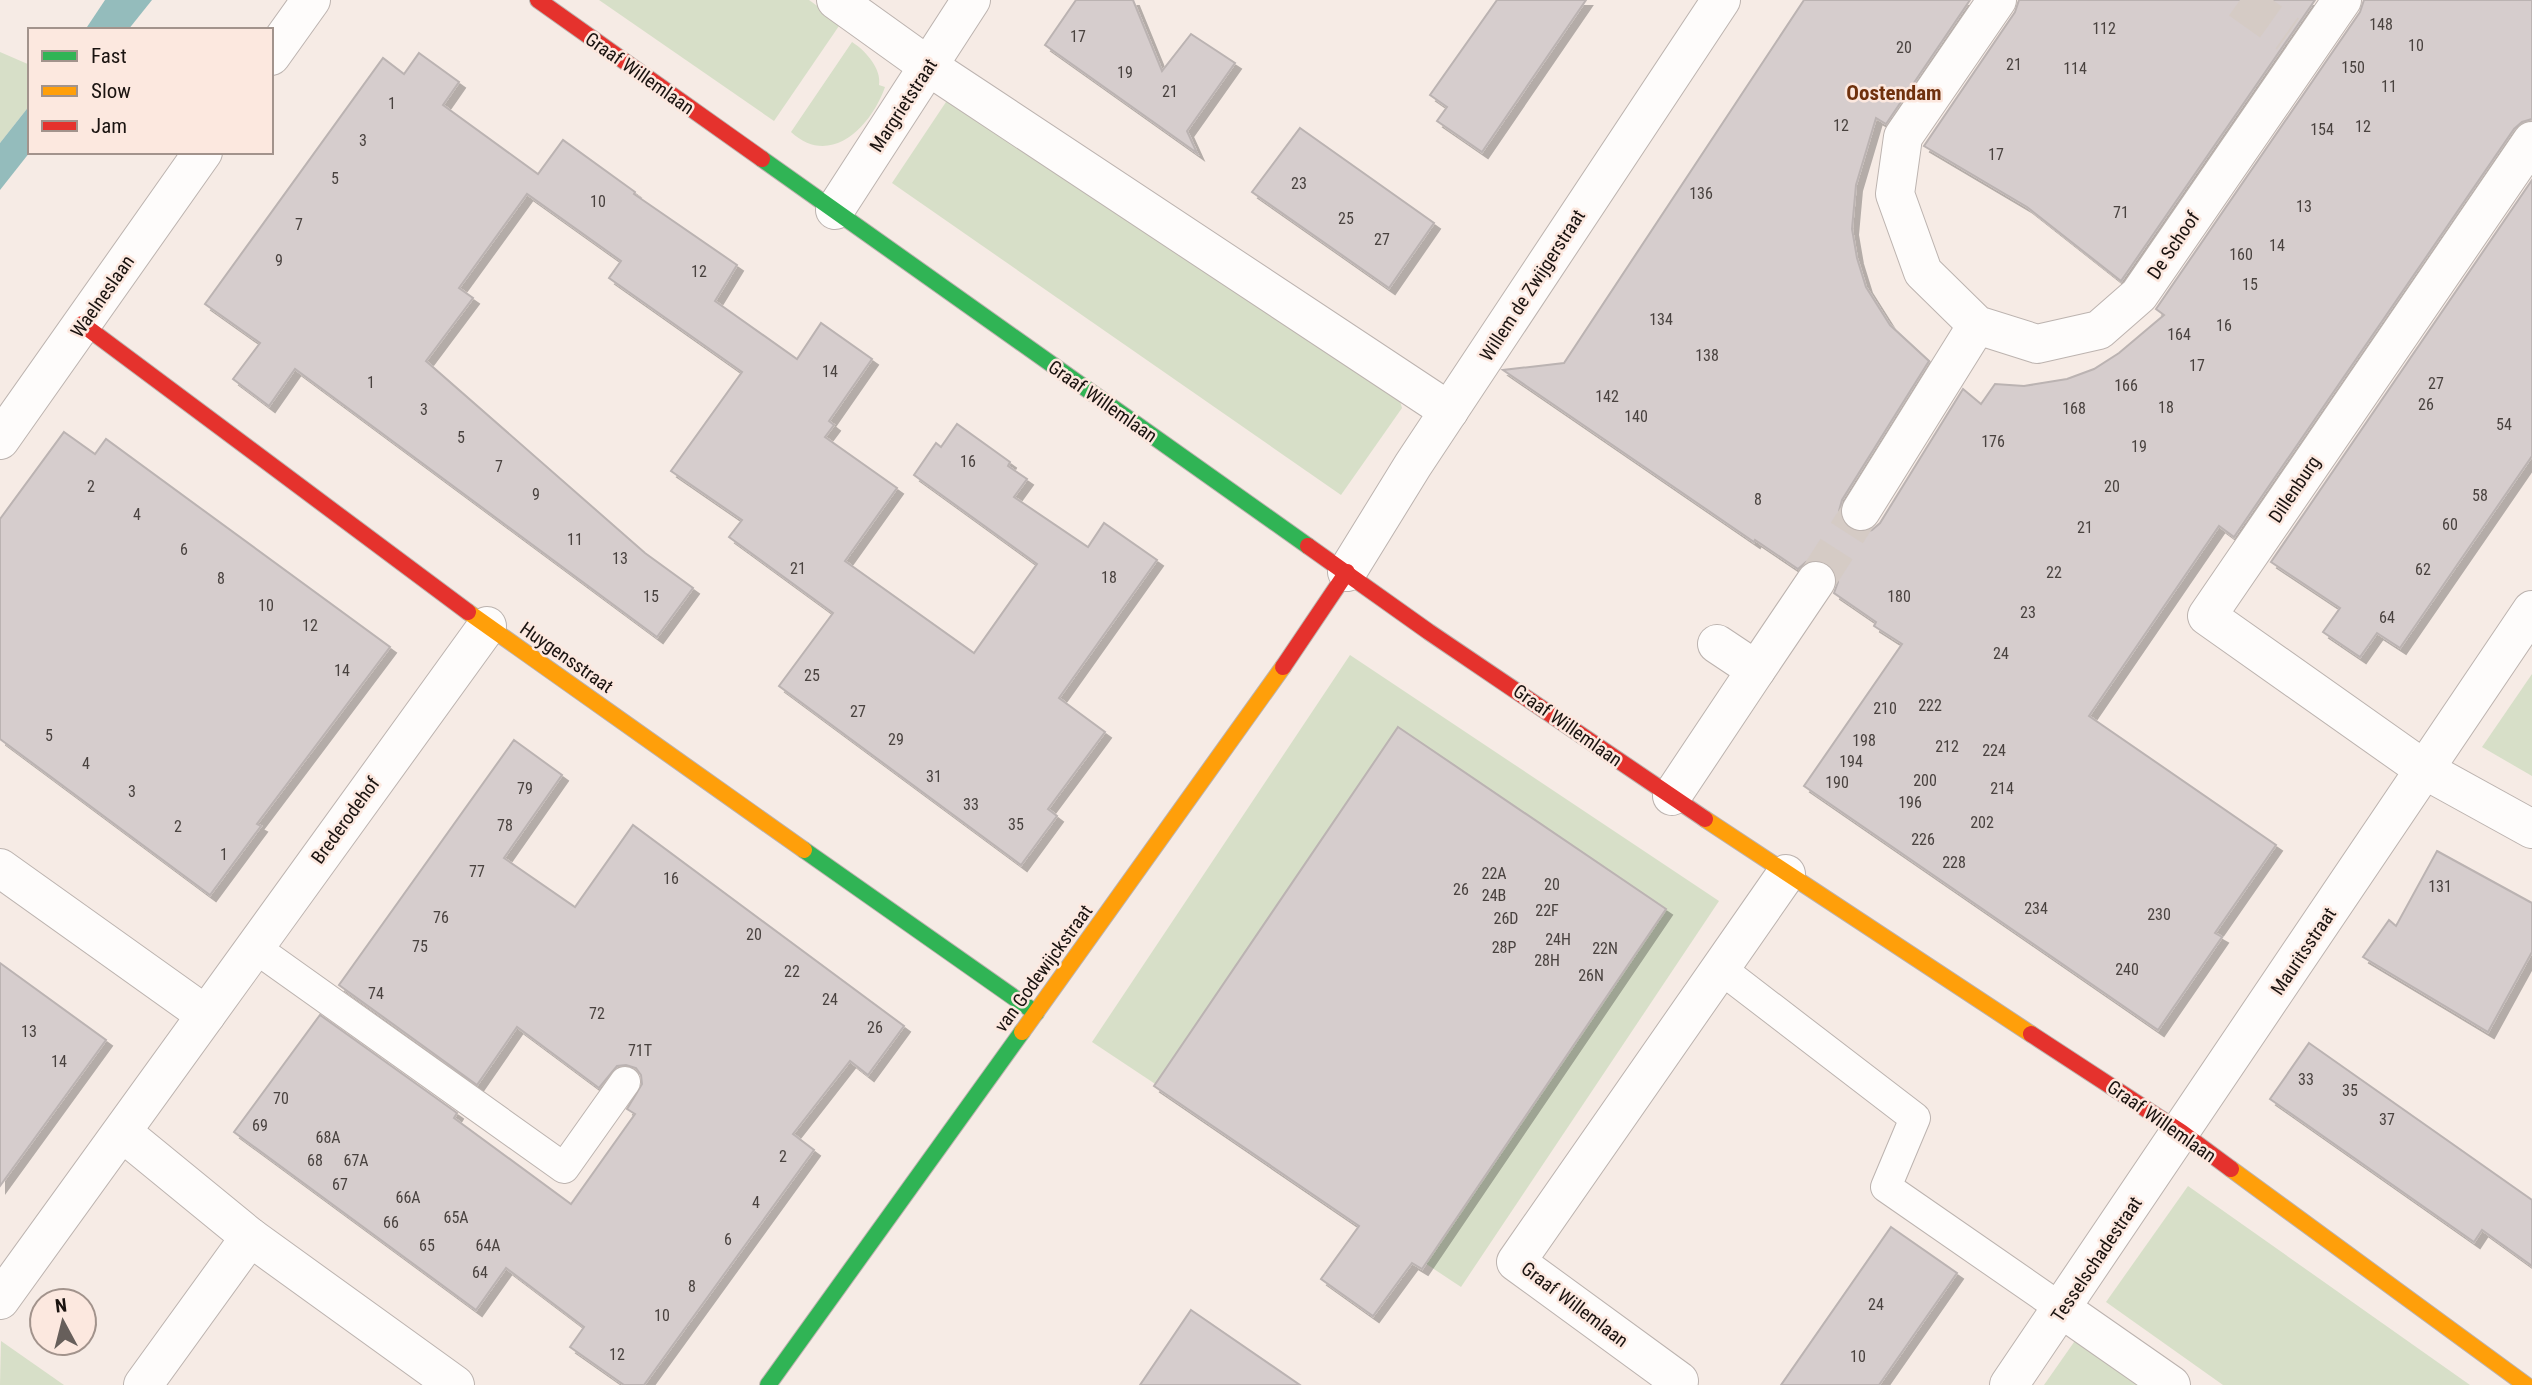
<svg xmlns="http://www.w3.org/2000/svg" width="2532" height="1385" font-family="'Roboto Condensed',sans-serif">
	<defs>
		<filter id="shadow"><feDropShadow dx="6" dy="6" stdDeviation="0" flood-color="#0004"/></filter>
	</defs>
	<rect width="100%" height="100%" fill="#f6ebe5"/>
	<!-- green -->
	<g fill="#d7dfc8">
		<path d="M599 0H809L841 23 774 121Z"/>
		<path d="M852 42C865 50 882 69 879 85L885 87C872 125 831 169 791 132Z"/>
		<path d="M0 52 30 65V105L0 143Z"/>
		<path d="M954 90 1398 394 1402 408 1341 495 892 183Z"/>
		<path d="M1350 655 1719 901 1461 1287 1092 1042Z"/>
		<path d="M2532 674V776L2482 747Z"/>
		<path d="M2188 1186 2470 1385H2223L2106 1302Z"/>
		<path d="M2079 1335 2150 1385H2044Z"/>
		<path d="M1 1341 64 1385H0Z"/>
	</g>
	<!-- water -->
	<g fill="#94bcbc">
		<path d="M105 0H152L128 30H85Z"/>
		<path d="M30 105V152L0 190V143Z"/>
	</g>
	<!-- building -->
	<g fill="#d6cdcd" stroke="#bbb3b2" stroke-width="2" filter="url(#shadow)">
		<path d="M1076 0H1133L1162 71 1191 34 1235 63 1187 131 1197 153 1045 45Z"/>
		<path d="M1497 0H1586L1482 152 1437 121 1447 107 1430 95Z"/>
		<path d="M1804 0H1970L1886 124 1876 118 1856 185 1852 229 1857 258 1866 287 1890 325 1929 361 1842 500 1839 511 1842 522 1850 530 1861 533 1872 530 1880 523 1963 389 1981 404 1995 384 2024 386 2067 379 2094 369 2119 353 2164 315 2156 309 2360 12 2364 0H2532V119L2522 122 2514 129 2234 537 2219 526 2089 716 2276 845 2215 933 2222 937 2158 1030 1804 786 1902 644 1874 626 1876 622 1834 593 1838 582 1835 571 1829 563 1817 559 1806 562 1798 569 1755 540 1754 542 1503 370 1564 363Z"/>
		<path d="M2019 0H2315L2121 281 2027 207 1924 146 2015 12Z"/>
		<path d="M419 53 459 82 443 105 538 174 563 140 635 192 634 194 737 265 715 301 797 359 821 323 872 359 829 421 834 425 825 437 897 488 845 561 974 653 1037 564 914 475 936 443 941 447 957 424 1010 462 1008 466 1027 479 1014 497 1088 547 1104 523 1157 560 1059 698 1105 732 1048 809 1057 816 1021 865 779 686 833 613 729 537 742 520 671 471 742 372 609 278 621 261 527 194 459 288 473 298 426 361 645 553 693 588 657 637 295 369 269 406 233 379 260 343 205 304 383 58 404 74Z"/>
		<path d="M1300 128 1434 223 1389 288 1252 192Z"/>
		<path d="M2532 180V456L2400 648 2377 633 2360 657 2323 632 2340 608 2271 562Z"/>
		<path d="M64 432 95 454 106 439 390 647 257 824 261 826 210 895 0 739V519Z"/>
		<path d="M1398 727 1666 909 1422 1269 1412 1263 1373 1316 1321 1279 1359 1226 1154 1086Z"/>
		<path d="M514 740 562 775 504 858 575 907 633 825 904 1026 868 1075 850 1061 793 1134 814 1150 644 1385H624L570 1347 584 1327 506 1268 476 1310 234 1132 320 1015 457 1113 454 1118 571 1204 635 1114 627 1109 642 1084 641 1075 636 1068 626 1065 617 1066 599 1088 517 1027 477 1085 339 985Z"/>
		<path d="M2437 851 2532 903V952L2488 1032 2363 957 2389 920 2396 926Z"/>
		<path d="M0 963 106 1040 0 1186Z"/>
		<path d="M2309 1043 2532 1200V1266L2482 1230 2474 1242 2270 1099Z"/>
		<path d="M1891 1227 1957 1273 1879 1385H1781Z"/>
		<path d="M1191 1310 1300 1385H1140Z"/>
	</g>
	<g fill="none" stroke-linecap="round" stroke-linejoin="round">
		<!-- street-tunnel -->
		<g stroke="#d5cbc5" stroke-width="38" stroke-dasharray="38 19" stroke-linecap="butt">
			<path d="M2240 0 2288 34"/>
			<path d="M1816 581 1861 511"/>
		</g>
		<!-- lane casing -->
		<g stroke="#bcb3af" stroke-width="32">
			<g id="lane">
				<path d="M254 947 564 1168 625 1082"/>
				<path d="M1721 969 1915 1118 1886 1187 2062 1309"/>
			</g>
		</g>
		<!-- street casing -->
		<g stroke="#bcb3af" stroke-width="40">
			<g id="street">
				<path d="M836 0 928 66 1449 411"/>
				<path d="M1997 0 1903 137 1895 194 1923 272 1977 325 2037 344 2099 330 2139 295 2342 0"/>
				<path d="M271 56 311 0"/>
				<path d="M2532 141 2207 616 2425 770 2532 829"/>
				<path d="M835 210 971 0"/>
				<path d="M0 440 203 152"/>
				<path d="M1861 511 1977 325"/>
				<path d="M1347 572 1413 465 1721 0"/>
				<path d="M1756 670 1816 581"/>
				<path d="M1672 796 1756 670 1717 644"/>
				<path d="M0 868 206 1015"/>
				<path d="M123 1133 250 1237 455 1385"/>
				<path d="M0 1300 487 626"/>
				<path d="M2062 1309 2171 1385"/>
				<path d="M143 1385 250 1237"/>
				<path d="M1676 1385 1679 1381 1516 1262 1786 874"/>
				<path d="M2009 1385 2532 610"/>
			</g>
		</g>
		<!-- fast casing -->
		<g stroke="#bcb3af" stroke-width="18">
			<g id="fast">
				<path d="M762 159 1308 546"/>
				<path d="M804 850 1036 1013"/>
				<path d="M768 1385 1022 1032"/>
			</g>
		</g>
		<!-- slow casing -->
		<g stroke="#bcb3af" stroke-width="18">
			<g id="slow">
				<path d="M468 612 804 850"/>
				<path d="M1705 819 2031 1034"/>
				<path d="M1022 1032 1283 667"/>
				<path d="M2231 1169 2526 1385"/>
			</g>
		</g>
		<!-- jam casing -->
		<g stroke="#bcb3af" stroke-width="18">
			<g id="jam">
				<path d="M538 0 762 159"/>
				<path d="M82 324 468 612"/>
				<path d="M1308 546 1429 632 1705 819"/>
				<path d="M1283 667 1347 572"/>
				<path d="M2031 1034 2181 1132 2231 1169"/>
			</g>
		</g>
		<!-- lane -->
		<use href="#lane" stroke="#fefcfb" stroke-width="30"/>
		<!-- street -->
		<use href="#street" stroke="#fefcfb" stroke-width="38"/>
		<!-- fast -->
		<use href="#fast" stroke="#30b455" stroke-width="16"/>
		<!-- slow -->
		<use href="#slow" stroke="#ff9f0a" stroke-width="16"/>
		<!-- jam -->
		<use href="#jam" stroke="#e5322d" stroke-width="16"/>
	</g>
	<g text-anchor="middle" stroke-width="5" stroke-linejoin="round" paint-order="stroke">
		<!-- number labels -->
		<g font-size="16" fill="#49423f">
			<text x="2381" y="30">148</text>
			<text x="2104" y="34">112</text>
			<text x="1078" y="42">17</text>
			<text x="2416" y="51">10</text>
			<text x="1904" y="53">20</text>
			<text x="2014" y="70">21</text>
			<text x="2353" y="73">150</text>
			<text x="2075" y="74">114</text>
			<text x="1125" y="78">19</text>
			<text x="2389" y="92">11</text>
			<text x="1170" y="97">21</text>
			<text x="392" y="109">1</text>
			<text x="1841" y="131">12</text>
			<text x="2363" y="132">12</text>
			<text x="2322" y="135">154</text>
			<text x="363" y="146">3</text>
			<text x="1996" y="160">17</text>
			<text x="335" y="184">5</text>
			<text x="1299" y="189">23</text>
			<text x="1701" y="199">136</text>
			<text x="598" y="207">10</text>
			<text x="2304" y="212">13</text>
			<text x="2121" y="218">71</text>
			<text x="1346" y="224">25</text>
			<text x="299" y="230">7</text>
			<text x="1382" y="245">27</text>
			<text x="2277" y="251">14</text>
			<text x="2241" y="260">160</text>
			<text x="279" y="266">9</text>
			<text x="699" y="277">12</text>
			<text x="2250" y="290">15</text>
			<text x="1661" y="325">134</text>
			<text x="2224" y="331">16</text>
			<text x="2179" y="340">164</text>
			<text x="1707" y="361">138</text>
			<text x="2197" y="371">17</text>
			<text x="830" y="377">14</text>
			<text x="371" y="388">1</text>
			<text x="2436" y="389">27</text>
			<text x="2126" y="391">166</text>
			<text x="1607" y="402">142</text>
			<text x="2426" y="410">26</text>
			<text x="2166" y="413">18</text>
			<text x="2074" y="414">168</text>
			<text x="424" y="415">3</text>
			<text x="1636" y="422">140</text>
			<text x="2504" y="430">54</text>
			<text x="461" y="443">5</text>
			<text x="1993" y="447">176</text>
			<text x="2139" y="452">19</text>
			<text x="968" y="467">16</text>
			<text x="499" y="472">7</text>
			<text x="91" y="492">2</text>
			<text x="2112" y="492">20</text>
			<text x="536" y="500">9</text>
			<text x="2480" y="501">58</text>
			<text x="1758" y="505">8</text>
			<text x="137" y="520">4</text>
			<text x="2450" y="530">60</text>
			<text x="2085" y="533">21</text>
			<text x="575" y="545">11</text>
			<text x="184" y="555">6</text>
			<text x="620" y="564">13</text>
			<text x="798" y="574">21</text>
			<text x="2423" y="575">62</text>
			<text x="2054" y="578">22</text>
			<text x="1109" y="583">18</text>
			<text x="221" y="584">8</text>
			<text x="651" y="602">15</text>
			<text x="1899" y="602">180</text>
			<text x="266" y="611">10</text>
			<text x="2028" y="618">23</text>
			<text x="2387" y="623">64</text>
			<text x="310" y="631">12</text>
			<text x="2001" y="659">24</text>
			<text x="342" y="676">14</text>
			<text x="812" y="681">25</text>
			<text x="1930" y="711">222</text>
			<text x="1885" y="714">210</text>
			<text x="858" y="717">27</text>
			<text x="49" y="741">5</text>
			<text x="896" y="745">29</text>
			<text x="1864" y="746">198</text>
			<text x="1947" y="752">212</text>
			<text x="1994" y="756">224</text>
			<text x="1851" y="767">194</text>
			<text x="86" y="769">4</text>
			<text x="934" y="782">31</text>
			<text x="1925" y="786">200</text>
			<text x="1837" y="788">190</text>
			<text x="525" y="794">79</text>
			<text x="2002" y="794">214</text>
			<text x="132" y="797">3</text>
			<text x="1910" y="808">196</text>
			<text x="971" y="810">33</text>
			<text x="1982" y="828">202</text>
			<text x="1016" y="830">35</text>
			<text x="505" y="831">78</text>
			<text x="178" y="832">2</text>
			<text x="1923" y="845">226</text>
			<text x="224" y="860">1</text>
			<text x="1954" y="868">228</text>
			<text x="477" y="877">77</text>
			<text x="1494" y="879">22A</text>
			<text x="671" y="884">16</text>
			<text x="1552" y="890">20</text>
			<text x="2440" y="892">131</text>
			<text x="1461" y="895">26</text>
			<text x="1494" y="901">24B</text>
			<text x="2036" y="914">234</text>
			<text x="1547" y="916">22F</text>
			<text x="2159" y="920">230</text>
			<text x="441" y="923">76</text>
			<text x="1506" y="924">26D</text>
			<text x="754" y="940">20</text>
			<text x="1558" y="945">24H</text>
			<text x="420" y="952">75</text>
			<text x="1504" y="953">28P</text>
			<text x="1605" y="954">22N</text>
			<text x="1547" y="966">28H</text>
			<text x="2127" y="975">240</text>
			<text x="792" y="977">22</text>
			<text x="1591" y="981">26N</text>
			<text x="376" y="999">74</text>
			<text x="830" y="1005">24</text>
			<text x="597" y="1019">72</text>
			<text x="875" y="1033">26</text>
			<text x="29" y="1037">13</text>
			<text x="640" y="1056">71T</text>
			<text x="59" y="1067">14</text>
			<text x="2306" y="1085">33</text>
			<text x="2350" y="1096">35</text>
			<text x="281" y="1104">70</text>
			<text x="2387" y="1125">37</text>
			<text x="260" y="1131">69</text>
			<text x="328" y="1143">68A</text>
			<text x="783" y="1162">2</text>
			<text x="315" y="1166">68</text>
			<text x="356" y="1166">67A</text>
			<text x="340" y="1190">67</text>
			<text x="408" y="1203">66A</text>
			<text x="756" y="1208">4</text>
			<text x="456" y="1223">65A</text>
			<text x="391" y="1228">66</text>
			<text x="728" y="1245">6</text>
			<text x="427" y="1251">65</text>
			<text x="488" y="1251">64A</text>
			<text x="480" y="1278">64</text>
			<text x="692" y="1292">8</text>
			<text x="1876" y="1310">24</text>
			<text x="662" y="1321">10</text>
			<text x="617" y="1360">12</text>
			<text x="1858" y="1362">10</text>
		</g>
		<!-- street labels -->
		<g font-size="19" fill="#1a1310" stroke="#fce8df">
			<text transform="translate(640 73) rotate(35)" y="7">Graaf Willemlaan</text>
			<text transform="translate(903 105) rotate(-57)" y="7">Margrietstraat</text>
			<text transform="translate(2173 245) rotate(-56)" y="7">De Schoof</text>
			<text transform="translate(1532 285) rotate(-57)" y="7">Willem de Zwijgerstraat</text>
			<text transform="translate(102 296) rotate(-55)" y="7">Waelneslaan</text>
			<text transform="translate(1103 401) rotate(35)" y="7">Graaf Willemlaan</text>
			<text transform="translate(2294 489) rotate(-56)" y="7">Dillenburg</text>
			<text transform="translate(567 657) rotate(35)" y="7">Huygensstraat</text>
			<text transform="translate(1568 725) rotate(35)" y="7">Graaf Willemlaan</text>
			<text transform="translate(345 820) rotate(-54)" y="7">Brederodehof</text>
			<text transform="translate(2303 951) rotate(-56)" y="7">Mauritsstraat</text>
			<text transform="translate(1043 968) rotate(-54)" y="7">van Godewijckstraat</text>
			<text transform="translate(2162 1121) rotate(35)" y="7">Graaf Willemlaan</text>
			<text transform="translate(2096 1259) rotate(-56)" y="7">Tesselschadestraat</text>
			<text transform="translate(1575 1304) rotate(37)" y="7">Graaf Willemlaan</text>
		</g>
		<!-- neighbourhood labels -->
		<g font-size="21" font-weight="bold" fill="#6f310d" stroke="#fce8df">
			<text x="1894" y="100">Oostendam</text>
		</g>
	</g>
	<!-- legend -->
	<rect x="28" y="28" width="245" height="126" fill="#fce8df" stroke="#a2938c" stroke-width="2"/>
	<rect x="42" y="51" width="35" height="10" fill="#30b455" stroke="#a2938c" stroke-width="2"/>
	<text x="91" y="63" font-size="21" fill="#1a1310">Fast</text>
	<rect x="42" y="86" width="35" height="10" fill="#ff9f0a" stroke="#a2938c" stroke-width="2"/>
	<text x="91" y="98" font-size="21" fill="#1a1310">Slow</text>
	<rect x="42" y="121" width="35" height="10" fill="#e5322d" stroke="#a2938c" stroke-width="2"/>
	<text x="91" y="133" font-size="21" fill="#1a1310">Jam</text>
	<!-- north arrow -->
	<g transform="translate(63 1322) rotate(353)"><circle r="33" fill="#fce8df" stroke="#a2938c" stroke-width="2"/>
	<path d="M0-5L12 26L0 18L-12 26Z" fill="#675f5b"/>
	<text y="-10" font-size="19" font-weight="bold" text-anchor="middle" fill="#1a1310">N</text>
	</g>
</svg>
